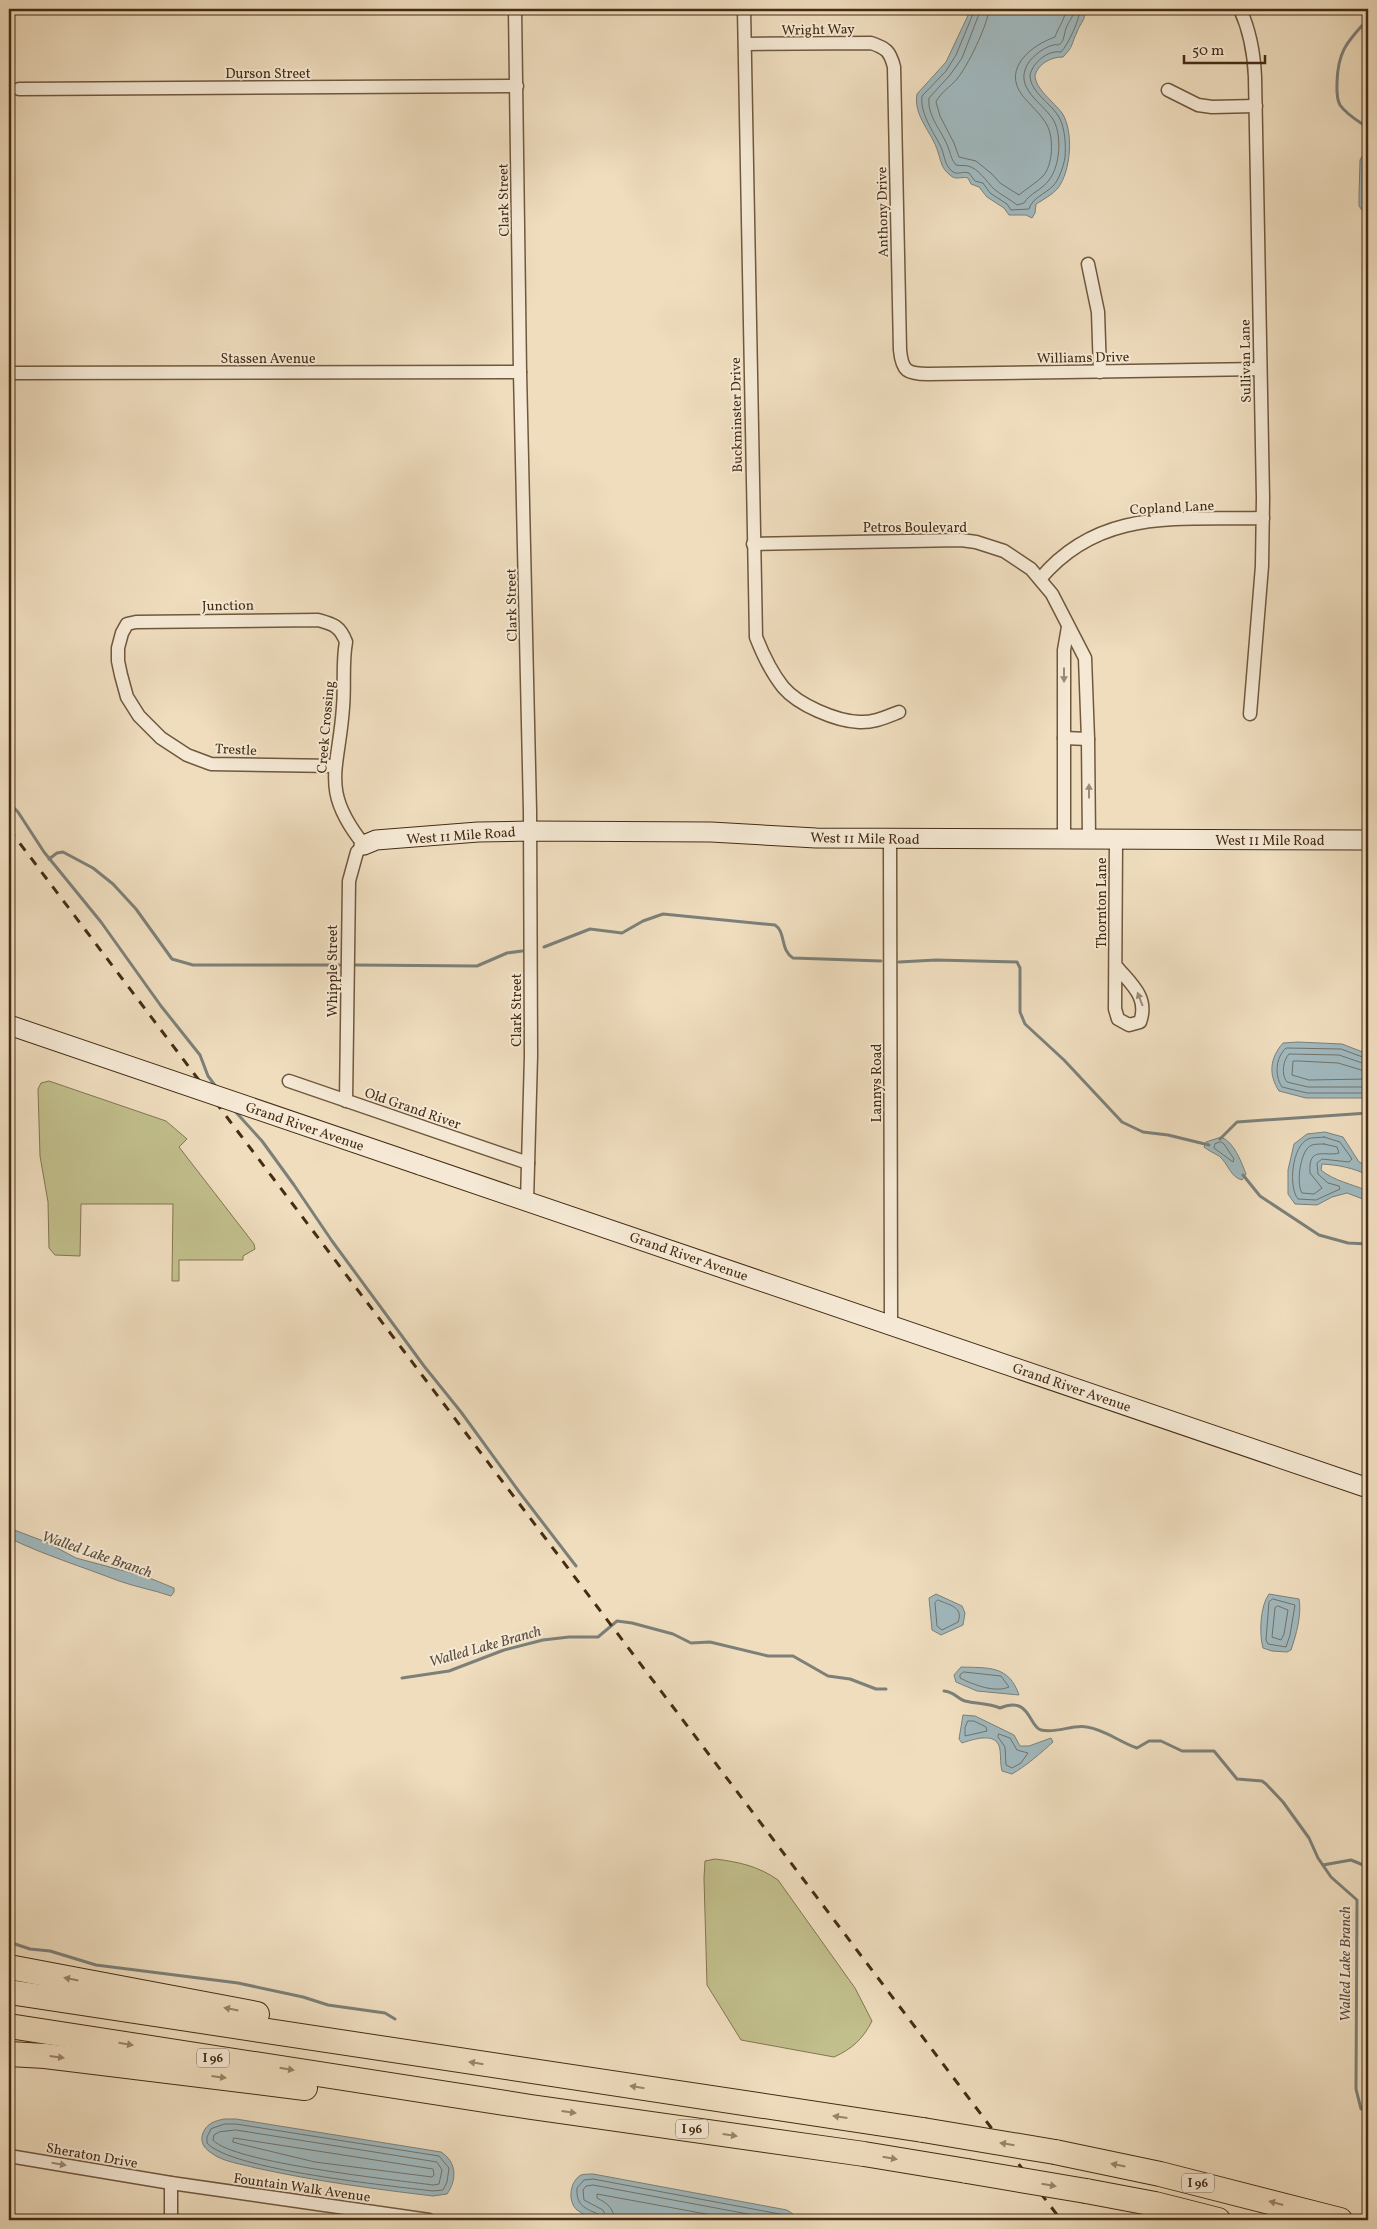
<svg xmlns="http://www.w3.org/2000/svg" width="1377" height="2229" font-family="Vollkorn,serif">
	<rect width="100%" height="100%" fill="#efddbe"/>
	<filter id="stains"><feTurbulence type="fractalNoise" baseFrequency=".004" numOctaves="4"/><feColorMatrix values="0 0 0 0 .2 0 0 0 0 .09 0 0 0 0 .02 0 0 0 .5 -.17"/></filter>
	<radialGradient id="worn" r=".72"><stop offset=".6" stop-color="#630" stop-opacity="0"/><stop offset="1" stop-color="#630" stop-opacity=".3"/></radialGradient>
	<!-- green -->
	<g fill="#c1bf8c" stroke="#837650">
		<path d="M49 1081 166 1121 187 1139 179 1147 254 1244 255 1249 243 1256V1260H179V1281H172L173 1204H81L80 1256 55 1255 49 1248 48 1202 40 1156 38 1089 41 1083Z"/>
		<path d="M715 1859C739 1862 758 1866 778 1880L855 1988 872 2021C863 2039 852 2049 834 2057L741 2040 707 1985 704 1878 705 1861Z"/>
	</g>
	<!-- water -->
	<g fill="#a0b8bd" stroke="#7c8079">
		<path d="M971 9H1084C1087 19 1080 23 1077 32 1071 44 1074 46 1063 57 1051 57 1039 63 1035 75 1035 89 1054 102 1062 113 1074 131 1071 171 1058 188 1053 194 1043 200 1036 204L1035 213 1032 218 1026 215H1009L1004 208 987 197 979 187 971 184 968 178C961 176 956 181 950 175 941 168 941 161 938 152 932 132 913 116 917 94L946 62Z"/>
		<path d="M1368 146V223L1367 217 1359 206V196L1360 160Z"/>
		<path d="M1298 1042 1342 1044 1368 1054V1098H1306L1279 1091C1268 1074 1270 1058 1283 1043Z"/>
		<path d="M1325 1132 1343 1137 1359 1162 1368 1166V1175C1353 1168 1339 1165 1322 1164L1321 1170C1334 1181 1352 1184 1368 1191V1201L1347 1193 1332 1197 1317 1205 1295 1204 1288 1194V1170L1294 1144 1307 1134Z"/>
		<path d="M1221 1137C1234 1142 1241 1161 1246 1174L1242 1180C1230 1177 1228 1163 1219 1156 1214 1153 1209 1151 1204 1147L1206 1142Z"/>
		<path d="M9 1528 46 1542 76 1558 147 1577 174 1588V1592L171 1596C154 1590 136 1587 119 1581 83 1567 44 1555 9 1538Z"/>
		<path d="M936 1594 962 1606 965 1613 963 1625 941 1635 932 1630 929 1598Z"/>
		<path d="M1269 1594 1299 1599C1302 1615 1296 1635 1291 1650L1287 1652 1272 1651 1263 1648C1259 1634 1260 1606 1269 1594Z"/>
		<path d="M961 1667C988 1668 1009 1665 1019 1695L977 1691 956 1682 954 1675Z"/>
		<path d="M963 1715 975 1716 1014 1735 1020 1746H1029L1051 1738 1053 1742C1041 1753 1026 1766 1012 1774L1002 1771C1000 1763 1001 1758 1000 1750 998 1731 974 1739 962 1743L959 1739Z"/>
		<path d="M224 2119H236L441 2152C457 2162 457 2180 447 2194L433 2196C374 2189 315 2181 256 2168 242 2164 222 2162 210 2152 203 2147 200 2141 203 2133 207 2123 215 2121 224 2119Z"/>
		<path d="M593 2174 787 2210 793 2214 796 2220H599C592 2217 583 2215 577 2210 567 2201 570 2181 581 2175 585 2174 589 2174 593 2174Z"/>
	</g>
	<g fill="none" stroke-linecap="round" stroke-linejoin="round">
		<!-- shore -->
		<g stroke="#727268" stroke-width="1">
			<path d="M975 9 956 55 946 71 922 96C920 114 933 131 941 147 945 156 944 165 953 172 958 175 963 171 969 173L975 181 983 183 990 193 1007 204 1011 210 1029 209C1032 198 1045 194 1053 186 1059 180 1064 165 1065 157 1066 146 1065 129 1060 119 1052 103 1030 93 1030 75 1033 62 1048 50 1061 52 1068 45 1080 19 1080 9"/>
			<path d="M981 9 962 58 950 75 929 98C927 116 942 131 948 147 951 155 951 159 956 165 960 166 964 165 968 166 978 168 987 182 994 189 1001 195 1010 199 1017 205L1024 203C1030 193 1042 190 1049 180 1060 166 1062 137 1054 121 1045 105 1018 91 1025 70 1028 59 1042 48 1053 45 1057 44 1057 46 1060 44 1065 40 1064 31 1067 26 1070 19 1074 17 1073 9"/>
			<path d="M989 9C988 25 967 67 957 79 950 87 940 93 936 102L940 116 954 143 959 157 976 161 992 174 1000 183 1019 195C1026 189 1036 183 1043 176 1053 165 1054 138 1047 125 1041 114 1030 105 1022 95 1002 68 1032 45 1055 37 1058 28 1066 17 1066 9"/>
			<path d="M1368 157 1365 161C1364 174 1359 200 1368 210"/>
			<path d="M1368 1059 1341 1049 1286 1048C1276 1057 1274 1075 1282 1087L1307 1093H1368"/>
			<path d="M1368 1065 1339 1055 1289 1054C1283 1060 1281 1075 1287 1082L1308 1087H1368"/>
			<path d="M1368 1072 1338 1063 1299 1061H1293L1292 1075 1309 1080 1368 1079"/>
			<path d="M1324 1137 1340 1142 1352 1159 1349 1162 1322 1159 1317 1163 1318 1174 1328 1183 1339 1186 1340 1189 1316 1200 1298 1199C1288 1187 1292 1146 1308 1139 1312 1137 1320 1138 1324 1137Z"/>
			<path d="M1221 1142 1224 1144 1234 1159 1233 1162 1214 1148 1215 1144Z"/>
			<path d="M1324 1144 1337 1147 1339 1153C1325 1157 1308 1145 1310 1173L1322 1188 1314 1194 1302 1193C1296 1184 1300 1149 1312 1145 1315 1144 1321 1144 1324 1144Z"/>
			<path d="M1273 1599 1295 1605 1290 1635 1286 1647 1268 1644 1266 1640 1269 1602Z"/>
			<path d="M938 1600C949 1605 964 1607 958 1622L942 1630 937 1626 935 1603Z"/>
			<path d="M1278 1606 1288 1610 1284 1634 1281 1640 1272 1637 1275 1608Z"/>
			<path d="M964 1672 1001 1676 1009 1687C995 1693 974 1685 960 1678V1675Z"/>
			<path d="M968 1721H974L986 1727 987 1731 965 1736V1728Z"/>
			<path d="M999 1734 1010 1738 1017 1750 1028 1753 1021 1763 1012 1768 1006 1765 1005 1747 998 1737Z"/>
			<path d="M225 2124H236L439 2156 449 2168 447 2182 443 2190 433 2191C392 2186 231 2170 207 2143V2137L211 2129Z"/>
			<path d="M236 2130 437 2162 442 2170 439 2184 433 2185C396 2180 233 2163 213 2140L214 2135 219 2132Z"/>
			<path d="M234 2138 433 2169 434 2175 432 2177 315 2162 240 2144 233 2142Z"/>
			<path d="M600 2220 598 2214C584 2208 576 2205 577 2188L584 2180 593 2179 785 2215 790 2220"/>
			<path d="M607 2220 603 2210 584 2200 583 2190 586 2186 593 2185 780 2220"/>
			<path d="M614 2220C614 2208 607 2203 597 2198V2194L739 2220"/>
		</g>
		<!-- stream -->
		<g stroke="#7c8079" stroke-width="3">
			<path d="M1367 127C1358 121 1347 115 1340 105 1336 98 1337 90 1337 82 1338 50 1348 41 1368 19"/>
			<path d="M9 803 18 812 44 852 101 922 161 1006 200 1055 208 1076 217 1088"/>
			<path d="M49 859 57 853 63 852 93 868 113 884 136 909 172 959 193 965H343"/>
			<path d="M544 947 590 929 622 933 643 921 663 914 775 925C786 932 780 950 793 958L881 961"/>
			<path d="M899 962 936 960 1017 962 1020 968V1012L1025 1024 1064 1060 1122 1122 1143 1132 1168 1135 1209 1145"/>
			<path d="M355 965 477 966 507 953 522 951"/>
			<path d="M233 1109 262 1141 294 1185 332 1241 424 1366 461 1412 520 1493 576 1566"/>
			<path d="M1220 1139 1237 1122 1368 1113"/>
			<path d="M1243 1175 1260 1196 1319 1235 1348 1243 1368 1244"/>
			<path d="M402 1678 449 1671 504 1650 543 1640 569 1637H598L617 1621 632 1623 673 1634 691 1643 710 1642 768 1656H793L828 1676 850 1679 876 1689H886"/>
			<path d="M944 1691C955 1692 956 1698 965 1701 977 1704 988 1703 1000 1708 1030 1695 1029 1727 1041 1730 1057 1734 1072 1724 1087 1727 1106 1730 1119 1742 1137 1748L1149 1741H1161L1182 1751H1214L1237 1779 1262 1781 1266 1784 1283 1802 1309 1838 1318 1858 1331 1877 1357 1900 1356 2089 1361 2109H1368"/>
			<path d="M1323 1865 1351 1860 1368 1867"/>
			<path d="M9 1942 30 1949 50 1951 96 1965 238 1983 303 1997 328 2005 385 2013 395 2019"/>
		</g>
		<!-- street casing -->
		<g stroke="#70583e" stroke-width="15">
			<g id="street">
				<path d="M515 9 520 372 530 811 531 1056 527 1201"/>
				<path d="M744 9 756 637C763 655 771 672 783 687 798 705 836 721 859 722 873 723 886 717 899 712"/>
				<path d="M1240 9C1250 31 1254 53 1255 77L1263 498 1262 566 1250 714"/>
				<path d="M745 44 871 43C886 48 890 51 894 67L900 350C902 371 907 374 928 374L1260 369"/>
				<path d="M19 89 517 86"/>
				<path d="M1168 90 1198 105 1212 107 1256 106"/>
				<path d="M1088 264 1098 312 1100 372"/>
				<path d="M16 373 520 372"/>
				<path d="M753 544 961 540 976 542 1004 551 1031 569 1052 594 1085 658 1088 739 1089 840"/>
				<path d="M1040 579C1100 507 1179 520 1263 518"/>
				<path d="M1064 738 1088 739"/>
				<path d="M335 766 211 764 187 755 161 738 139 716 127 697 121 675 118 661V648L122 633 127 624 136 622 318 620C333 624 340 626 346 642 342 663 345 686 343 707 339 770 319 789 364 845L357 852 349 881 346 1101"/>
				<path d="M890 839 891 1326"/>
				<path d="M1064 840V650L1068 627"/>
				<path d="M1116 966C1131 984 1149 997 1140 1022L1129 1025 1118 1019 1115 1009 1116 840"/>
				<path d="M289 1081 528 1163"/>
				<path d="M9 2156 171 2183 429 2220"/>
				<path d="M171 2220V2183"/>
			</g>
		</g>
		<!-- secondary casing -->
		<g stroke="#452c13" stroke-width="21">
			<g id="secondary">
				<path d="M364 845 376 840 478 832 530 831 711 832 816 838 1368 840"/>
				<path d="M420 1165 1368 1488"/>
			</g>
		</g>
		<!-- highway casing -->
		<g stroke="#452c13" stroke-width="26">
			<g id="highway">
				<path d="M9 1967 257 2014"/>
				<path d="M9 1992 923 2130"/>
				<path d="M9 2026 531 2107 864 2154 967 2171"/>
				<path d="M9 2054 45 2056 305 2088"/>
				<path d="M1055 2152 1160 2174 1340 2220"/>
				<path d="M1086 2191 1155 2204 1218 2220"/>
			</g>
		</g>
		<!-- street -->
		<use href="#street" stroke="#f5e9d5" stroke-width="12"/>
		<!-- secondary -->
		<use href="#secondary" stroke="#f5e9d5" stroke-width="19"/>
		<!-- highway -->
		<use href="#highway" stroke="#efddbe" stroke-width="24"/>
		<!-- rail -->
		<path stroke="#452c13" stroke-width="3" stroke-dasharray="9 9" stroke-linecap="butt" d="M9 829 1061 2220"/>
		<!-- secondary-bridge casing -->
		<g stroke="#452c13" stroke-width="21" stroke-linecap="butt">
			<path id="secondary-bridge" d="M9 1025 420 1165"/>
		</g>
		<!-- highway-bridge casing -->
		<g stroke="#452c13" stroke-width="26" stroke-linecap="butt">
			<g id="highway-bridge">
				<path d="M923 2130 1055 2152"/>
				<path d="M967 2171 1086 2191"/>
			</g>
		</g>
		<!-- secondary-bridge -->
		<use href="#secondary-bridge" stroke="#f5e9d5" stroke-width="19"/>
		<!-- highway-bridge -->
		<use href="#highway-bridge" stroke="#efddbe" stroke-width="24"/>
	</g>
	<!-- one-way arrows -->
	<defs><path id="oneway-solid" d="M-6-.8H1V-3.2L6.5 0L1 3.2V.8H-6Z" transform="scale(1.25)"/></defs>
	<g fill="#9d8a74">
		<use href="#oneway-solid" transform="translate(1064 675) rotate(90)"/>
		<use href="#oneway-solid" transform="translate(1089 791) rotate(-90)"/>
		<use href="#oneway-solid" transform="translate(1140 999) rotate(-111)"/>
		<use href="#oneway-solid" transform="translate(59 2164) rotate(10)"/>
	</g>
	<g fill="#9a8468">
		<use href="#oneway-solid" transform="translate(71 1979) rotate(-169)"/>
		<use href="#oneway-solid" transform="translate(231 2009) rotate(-169)"/>
		<use href="#oneway-solid" transform="translate(126 2044) rotate(9)"/>
		<use href="#oneway-solid" transform="translate(57 2057) rotate(7)"/>
		<use href="#oneway-solid" transform="translate(476 2063) rotate(-171)"/>
		<use href="#oneway-solid" transform="translate(287 2069) rotate(9)"/>
		<use href="#oneway-solid" transform="translate(219 2077) rotate(7)"/>
		<use href="#oneway-solid" transform="translate(637 2087) rotate(-171)"/>
		<use href="#oneway-solid" transform="translate(569 2112) rotate(8)"/>
		<use href="#oneway-solid" transform="translate(840 2117) rotate(-172)"/>
		<use href="#oneway-solid" transform="translate(730 2135) rotate(8)"/>
		<use href="#oneway-solid" transform="translate(1007 2144) rotate(-171)"/>
		<use href="#oneway-solid" transform="translate(890 2158) rotate(10)"/>
		<use href="#oneway-solid" transform="translate(1118 2165) rotate(-169)"/>
		<use href="#oneway-solid" transform="translate(1049 2185) rotate(10)"/>
		<use href="#oneway-solid" transform="translate(1276 2203) rotate(-165)"/>
	</g>
	<g text-anchor="middle" stroke-width="4" stroke-linejoin="round" paint-order="stroke">
		<!-- shield labels -->
		<g fill="#f5e9d5" stroke="#7a654d" stroke-width="1">
			<rect x="197" y="2048.5" width="32" height="19" rx="4"/>
			<rect x="676" y="2119.5" width="32" height="19" rx="4"/>
			<rect x="1182" y="2173.5" width="32" height="19" rx="4"/>
		</g>
		<g font-size="12" font-weight="bold" fill="#452c13">
			<text x="213" y="2062">I 96</text>
			<text x="692" y="2133">I 96</text>
			<text x="1198" y="2187">I 96</text>
		</g>
		<!-- street labels -->
		<g font-size="14" fill="#452c13" stroke="#f5e9d5">
			<text transform="translate(818 29) rotate(-1)" y="5">Wright Way</text>
			<text x="268" y="78">Durson Street</text>
			<text transform="translate(503 200) rotate(-91)" y="5">Clark Street</text>
			<text transform="translate(882 212) rotate(-91)" y="5">Anthony Drive</text>
			<text transform="translate(1083 357) rotate(-1)" y="5">Williams Drive</text>
			<text x="268" y="363">Stassen Avenue</text>
			<text transform="translate(1245 361) rotate(-91)" y="5">Sullivan Lane</text>
			<text transform="translate(736 415) rotate(-91)" y="5">Buckminster Drive</text>
			<text transform="translate(1172 507) rotate(-3)" y="5">Copland Lane</text>
			<text x="915" y="532">Petros Boulevard</text>
			<text transform="translate(228 605) rotate(-1)" y="5">Junction</text>
			<text transform="translate(511 605) rotate(-91)" y="5">Clark Street</text>
			<text transform="translate(325 727) rotate(-85)" y="5">Creek Crossing</text>
			<text transform="translate(236 749) rotate(3)" y="5">Trestle</text>
			<text transform="translate(461 835) rotate(-4)" y="5">West 11 Mile Road</text>
			<text transform="translate(865 838) rotate(1)" y="5">West 11 Mile Road</text>
			<text x="1270" y="845">West 11 Mile Road</text>
			<text transform="translate(1101 903) rotate(-90)" y="5">Thornton Lane</text>
			<text transform="translate(332 971) rotate(-90)" y="5">Whipple Street</text>
			<text transform="translate(516 1010) rotate(-90)" y="5">Clark Street</text>
			<text transform="translate(876 1083) rotate(-90)" y="5">Lannys Road</text>
			<text transform="translate(413 1108) rotate(19)" y="5">Old Grand River</text>
			<text transform="translate(305 1126) rotate(19)" y="5">Grand River Avenue</text>
			<text transform="translate(689 1256) rotate(19)" y="5">Grand River Avenue</text>
			<text transform="translate(1072 1387) rotate(19)" y="5">Grand River Avenue</text>
			<text transform="translate(92 2155) rotate(10)" y="5">Sheraton Drive</text>
			<text transform="translate(302 2187) rotate(8)" y="5">Fountain Walk Avenue</text>
		</g>
		<!-- water labels -->
		<g font-size="15" font-style="italic" fill="#5c4f3e" stroke="#f5e9d5">
			<text transform="translate(97 1554) rotate(19)" y="5">Walled Lake Branch</text>
			<text transform="translate(485 1646) rotate(-16)" y="5">Walled Lake Branch</text>
			<text transform="translate(1345 1964) rotate(-90)" y="5">Walled Lake Branch</text>
		</g>
	</g>
	<!-- margin -->
	<rect width="1377" height="2229" fill="none" stroke="#efddbe" stroke-width="30"/>
	<rect x="10" y="10" width="1357" height="2209" fill="none" stroke="#452c13" stroke-width="2.5"/>
	<rect x="15" y="15" width="1347" height="2199" fill="none" stroke="#452c13"/>
	<!-- scale -->
	<path d="M1184 55v8h81v-8" fill="none" stroke="#452c13" stroke-width="2.5"/>
	<text x="1192" y="55" font-size="15" fill="#452c13" stroke="#f5e9d5" stroke-width="4" paint-order="stroke">50 m</text>
	<rect width="100%" height="100%" filter="url(#stains)"/>
	<rect width="100%" height="100%" fill="url(#worn)"/>
</svg>
